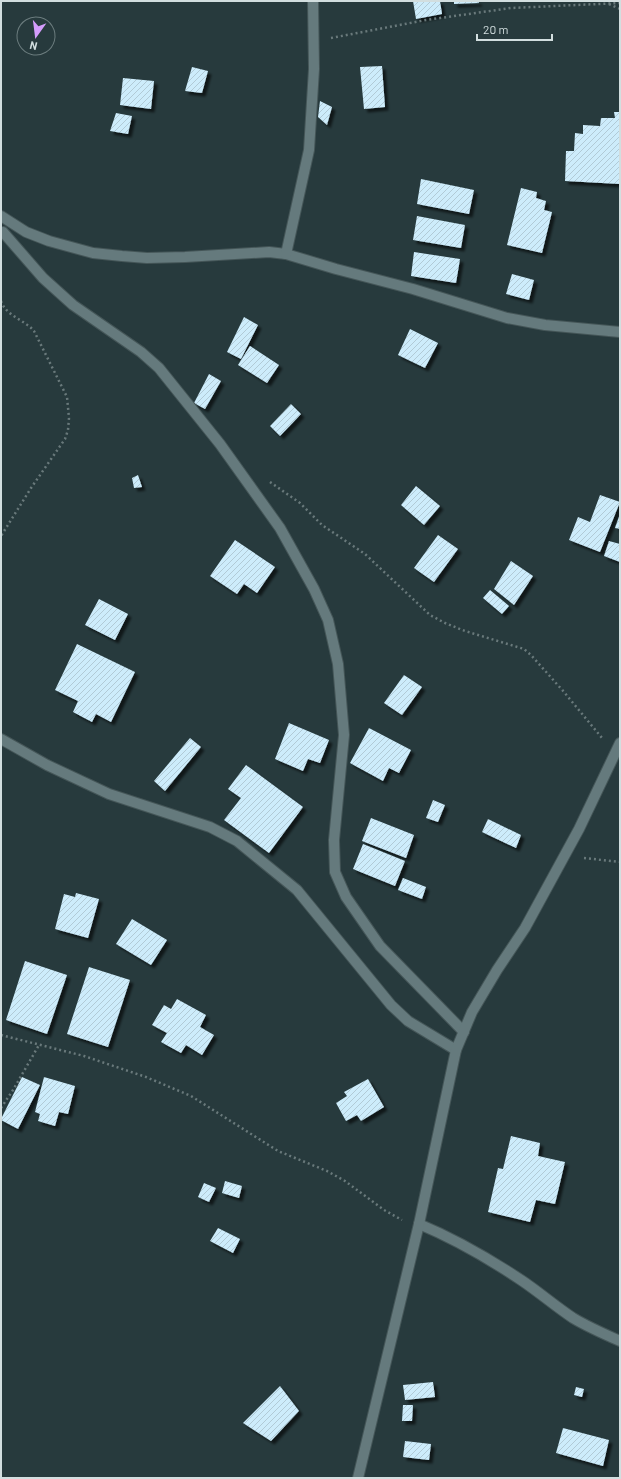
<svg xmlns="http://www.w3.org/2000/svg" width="621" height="1479" font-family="Barlow,sans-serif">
	<defs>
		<pattern id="building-hatch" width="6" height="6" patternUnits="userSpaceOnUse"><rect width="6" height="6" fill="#cdecfb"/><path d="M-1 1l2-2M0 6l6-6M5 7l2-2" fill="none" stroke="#b1cad6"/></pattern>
		<filter id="shadow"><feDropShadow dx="3.5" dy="3.5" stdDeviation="1" flood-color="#0009"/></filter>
	</defs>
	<rect width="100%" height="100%" fill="#273a3d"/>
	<!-- building -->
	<g fill="url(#building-hatch)" filter="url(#shadow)">
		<path d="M413 1H440L442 14 416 19Z"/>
		<path d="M454 1H478L479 3 454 4Z"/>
		<path d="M382 66 385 107 364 109 360 67Z"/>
		<path d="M192 67 208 71 202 93 185 91Z"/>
		<path d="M123 78 154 81 151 109 120 105Z"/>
		<path d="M320 101 332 107 327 125 318 117Z"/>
		<path d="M614 112H620V184L565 181 566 151H574L575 133 583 134V125L600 126 601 118H615Z"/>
		<path d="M116 113 132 116 128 134 110 131Z"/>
		<path d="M421 179 474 190 469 214 417 204Z"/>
		<path d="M521 188 537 192 536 198 546 201 544 210 552 212 542 253 507 245Z"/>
		<path d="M417 216 465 225 461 248 413 240Z"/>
		<path d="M414 252 460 259 456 283 411 276Z"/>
		<path d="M512 274 534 280 529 300 506 294Z"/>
		<path d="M244 317 258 325 241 359 227 352Z"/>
		<path d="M410 329 438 343 425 368 398 355Z"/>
		<path d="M250 346 279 365 267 383 238 365Z"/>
		<path d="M209 374 221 381 205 409 194 403Z"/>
		<path d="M291 404 301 414 280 436 270 426Z"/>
		<path d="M138 475 142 487 134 488 132 478Z"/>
		<path d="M416 486 440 506 424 525 401 505Z"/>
		<path d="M600 495 620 502 600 552 569 540 578 517 590 522Z"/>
		<path d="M620 514V529L615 528Z"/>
		<path d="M438 535 458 549 434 582 414 568Z"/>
		<path d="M235 540 275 567 257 593 244 584 237 594 210 576Z"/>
		<path d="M609 541 620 544V562L604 556Z"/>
		<path d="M511 561 533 576 514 605 494 589Z"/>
		<path d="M490 590 509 606 502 614 483 598Z"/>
		<path d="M99 599 128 614 115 640 85 625Z"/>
		<path d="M77 644 135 672 111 722 96 714 92 722 73 712 78 701 55 690Z"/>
		<path d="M404 675 422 687 402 715 384 703Z"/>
		<path d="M289 723 329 740 320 763 308 759 303 771 275 759Z"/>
		<path d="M369 728 411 750 399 773 389 768 383 781 350 763Z"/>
		<path d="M190 738 201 747 165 791 154 781Z"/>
		<path d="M246 765 303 807 269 853 224 820 241 798 228 789Z"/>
		<path d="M433 800 445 805 438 822 426 818Z"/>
		<path d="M371 818 414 835 406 858 362 841Z"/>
		<path d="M488 819 521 835 516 848 482 832Z"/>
		<path d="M363 844 405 861 395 886 353 869Z"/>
		<path d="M403 878 426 887 422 899 398 890Z"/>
		<path d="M76 893 99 899 88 938 55 929 64 894 75 897Z"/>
		<path d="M132 919 167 940 151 965 116 944Z"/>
		<path d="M25 961 67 975 47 1034 6 1020Z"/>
		<path d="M89 967 130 980 108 1047 67 1034Z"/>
		<path d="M177 999 206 1015 200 1027 214 1035 202 1055 186 1045 181 1053 161 1042 167 1033 152 1025 164 1005 171 1009Z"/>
		<path d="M22 1077 40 1085 18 1129 1 1120V1119Z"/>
		<path d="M44 1077 75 1086 68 1114 59 1112 55 1126 38 1121 40 1114 35 1112Z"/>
		<path d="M368 1079 384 1107 361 1121 357 1115 346 1121 336 1103 347 1096 344 1092Z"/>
		<path d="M511 1136 540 1143 538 1156 565 1162 555 1204 536 1200 530 1222 488 1212 498 1168 503 1169Z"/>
		<path d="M225 1181 242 1186 239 1198 222 1193Z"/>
		<path d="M204 1183 216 1188 209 1202 198 1197Z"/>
		<path d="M218 1228 240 1239 233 1253 210 1241Z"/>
		<path d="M433 1382 435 1397 405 1400 403 1385Z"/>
		<path d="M280 1386 299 1411 271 1441 243 1423Z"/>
		<path d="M576 1387 584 1389 582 1397 574 1395Z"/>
		<path d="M403 1405H413L412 1421H402Z"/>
		<path d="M563 1428 609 1440 603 1466 556 1453Z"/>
		<path d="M405 1441 431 1444 429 1460 403 1457Z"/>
	</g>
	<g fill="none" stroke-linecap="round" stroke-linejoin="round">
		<!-- minor casing -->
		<g stroke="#455658" stroke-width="12">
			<g id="minor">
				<path d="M1 216 26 232 49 241 93 253 122 256 147 258 185 257 269 252 286 254 336 269 413 289 507 318 545 325 620 332"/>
				<path d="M3 232 43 278 73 305 141 352 159 368 220 444 280 528 314 589 328 620 338 664 344 735 334 840 335 872 346 897 380 946 464 1032"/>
				<path d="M286 254 309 150 314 69 313 1"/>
				<path d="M1 739 47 765 109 794 210 827 237 841 297 890 391 1005 408 1021 456 1050"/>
				<path d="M419 1224C455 1239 488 1258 521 1280 539 1292 555 1306 573 1318 588 1327 604 1334 620 1341"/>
				<path d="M358 1478 419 1224 456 1050 472 1012 497 970 525 928 579 829 620 743"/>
			</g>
		</g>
		<!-- path -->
		<g stroke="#69797b" stroke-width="2.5" stroke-dasharray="2 3" stroke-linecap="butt">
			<path d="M609 4 620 9"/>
			<path d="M331 38 426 20 511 8 620 3"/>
			<path d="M1 301C6 316 25 320 34 331L67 397 69 418 68 430 65 439 31 488 1 536"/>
			<path d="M270 482 300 503 322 525 365 554 430 615 445 623 465 631 524 649 531 655 564 692 602 738"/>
			<path d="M584 858 620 862"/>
			<path d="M1 1035 84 1056 146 1077 191 1096 278 1151 327 1171 345 1181 384 1210 402 1220"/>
			<path d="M1 1108 13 1090 39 1045"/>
		</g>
		<!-- minor -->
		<use href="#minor" stroke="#657a7d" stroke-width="10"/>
	</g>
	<!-- border -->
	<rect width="621" height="1479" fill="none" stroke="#d2dedf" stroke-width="4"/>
	<!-- north arrow -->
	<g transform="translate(36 36) rotate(194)"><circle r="19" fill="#273a3d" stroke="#6b7c7e"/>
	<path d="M0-3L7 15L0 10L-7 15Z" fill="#d49cfc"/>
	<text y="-6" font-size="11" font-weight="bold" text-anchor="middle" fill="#d2dedf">N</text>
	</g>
	<!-- scale -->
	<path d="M477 34v6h75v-6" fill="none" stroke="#d2dedf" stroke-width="2"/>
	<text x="483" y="34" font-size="12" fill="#d2dedf" stroke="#273a3d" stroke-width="3" paint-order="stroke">20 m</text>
</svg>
